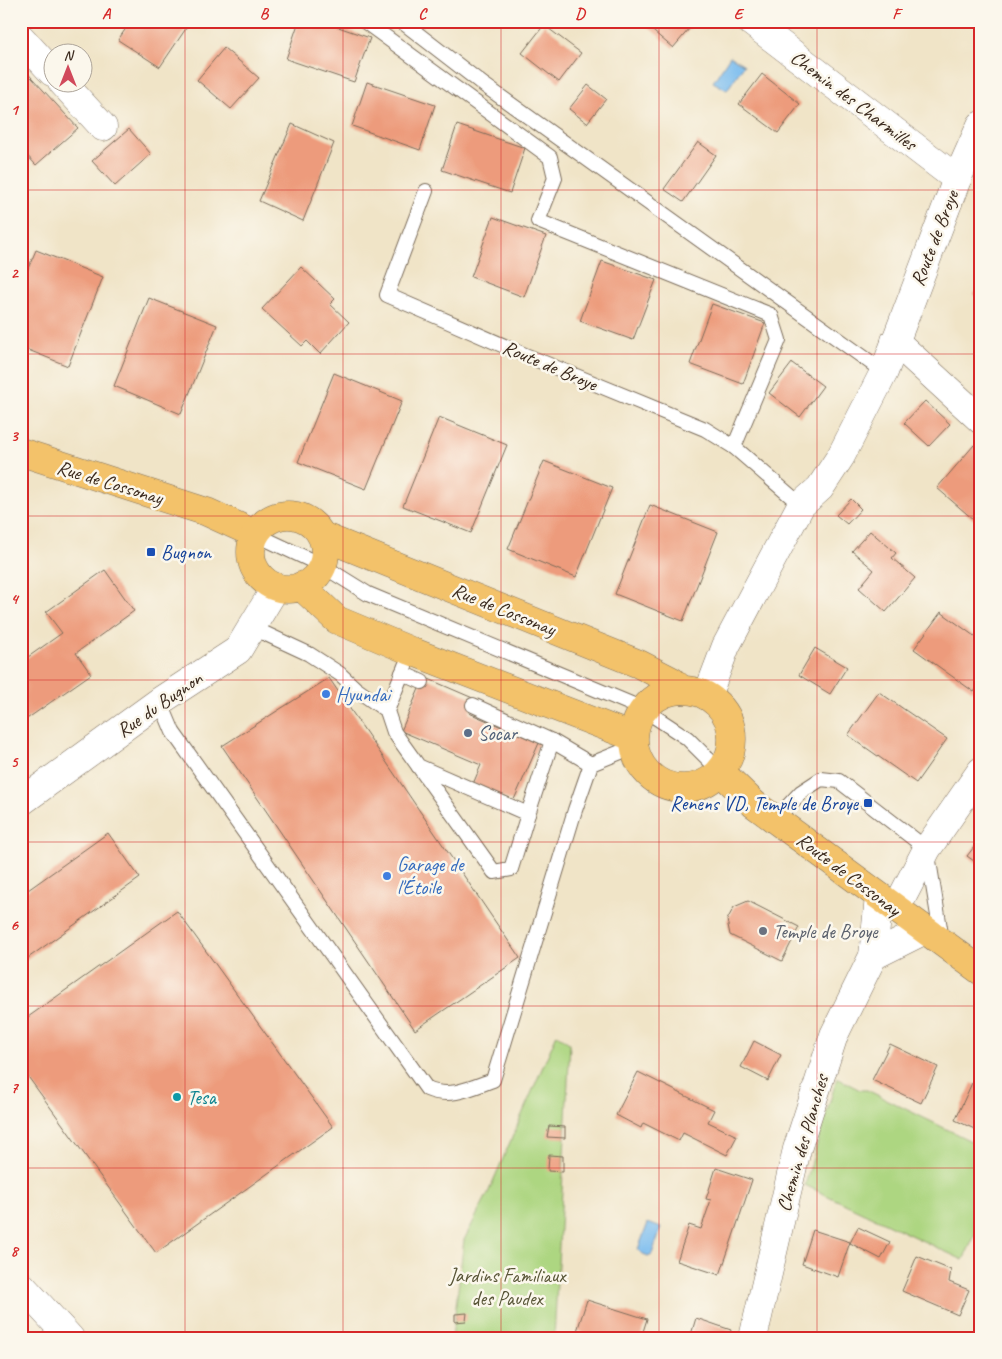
<svg xmlns="http://www.w3.org/2000/svg" width="1002" height="1359" font-family="Caveat,sans-serif">
	<rect width="100%" height="100%" fill="#fbf7ec"/>
	<filter id="ink" filterUnits="userSpaceOnUse"><feTurbulence type="fractalNoise" baseFrequency=".02" numOctaves="2"/><feDisplacementMap in="SourceGraphic" scale="10" xChannelSelector="R" yChannelSelector="G"/><feConvolveMatrix kernelMatrix="1 2 1 2 8 2 1 2 1" color-interpolation-filters="sRGB"/></filter>
	<filter id="wash" filterUnits="userSpaceOnUse"><feTurbulence type="fractalNoise" baseFrequency=".0096" numOctaves="4" result="noise"/><feDisplacementMap in="SourceGraphic" scale="20" xChannelSelector="R" yChannelSelector="G"/><feGaussianBlur stdDeviation="1.12" result="paint"/><feColorMatrix in="noise" values="0 0 0 0 0 0 0 0 0 0 0 0 0 0 0 0 0 1.4 0 .05"/><feComposite in="paint" operator="in"/></filter>
	<g filter="url(#wash)">
		<rect width="100%" height="100%" fill="#f0e4c7"/>
		<!-- green -->
		<g fill="#add681" stroke="#748050">
			<path d="M557 1034 570 1044 554 1338H452L464 1240 488 1193Z"/>
			<path d="M837 1078 860 1090H867L981 1146V1223L963 1260 805 1185Z"/>
		</g>
		<!-- water -->
		<g fill="#79bcef" stroke="#5a7386">
			<path d="M730 56 744 65 727 90 713 82Z"/>
			<path d="M648 1223 661 1228 652 1254 648 1256 641 1253 638 1249Z"/>
		</g>
		<g id="blocks">
			<!-- building -->
			<g fill="#ed9b7c">
				<path d="M131 21H178L187 27 160 67 118 40Z"/>
				<path d="M299 21H321L370 38 354 82 286 59Z"/>
				<path d="M641 21H694L695 22 673 48Z"/>
				<path d="M544 25 581 53 559 82 522 53Z"/>
				<path d="M224 48 259 78 231 109 197 80Z"/>
				<path d="M21 66 78 128 36 165 21 149Z"/>
				<path d="M762 74 800 104 778 133 739 104Z"/>
				<path d="M367 82 435 105 420 150 352 126Z"/>
				<path d="M588 85 606 99 587 123 569 109Z"/>
				<path d="M292 124 334 143 303 221 259 201Z"/>
				<path d="M457 125 525 148 510 193 442 170Z"/>
				<path d="M129 129 151 154 115 186 92 161Z"/>
				<path d="M698 142 716 155 683 202 664 189Z"/>
				<path d="M493 217 546 236 524 297 471 277Z"/>
				<path d="M36 250 103 277 68 366 21 347V285Z"/>
				<path d="M602 261 656 280 633 340 580 321Z"/>
				<path d="M301 267 335 299 330 304 349 322 320 354 307 341 302 346 262 309Z"/>
				<path d="M981 287V301L974 294Z"/>
				<path d="M149 298 217 325 181 414 114 386Z"/>
				<path d="M712 304 765 323 743 384 690 364Z"/>
				<path d="M792 363 823 386 800 417 769 393Z"/>
				<path d="M334 373 402 401 366 489 298 462Z"/>
				<path d="M925 401 950 424 929 446 904 423Z"/>
				<path d="M439 417 507 445 471 533 403 506Z"/>
				<path d="M974 445 981 450V511L974 520 937 488Z"/>
				<path d="M544 461 612 488 576 577 508 549Z"/>
				<path d="M851 499 861 509 847 524 836 515Z"/>
				<path d="M650 505 718 532 683 621 615 594Z"/>
				<path d="M870 531 896 553 892 558 915 578 886 612 859 588 874 570 852 551Z"/>
				<path d="M105 570 134 611 76 653 91 674 21 723V662L62 633 46 612Z"/>
				<path d="M941 612 981 641V683L974 692 914 649Z"/>
				<path d="M815 648 847 667 830 694 799 675Z"/>
				<path d="M424 677 475 699 469 713 539 743 513 802 473 784 481 765 401 731Z"/>
				<path d="M329 678 520 958 415 1030 222 746Z"/>
				<path d="M879 692 947 739 916 783 848 735Z"/>
				<path d="M108 833 140 878 21 963V895Z"/>
				<path d="M981 838V866L967 856Z"/>
				<path d="M748 901 799 927 782 961 730 935 727 920 734 907Z"/>
				<path d="M177 911 333 1127 156 1253 21 1067V1022Z"/>
				<path d="M754 1041 781 1055 768 1081 741 1067Z"/>
				<path d="M890 1044 938 1067 921 1103 872 1080Z"/>
				<path d="M638 1072 714 1110 708 1122 737 1136 727 1155 683 1133 679 1141 643 1123 641 1128 616 1115Z"/>
				<path d="M972 1083 981 1087V1132L955 1120Z"/>
				<path d="M549 1126 565 1127V1138L547 1137Z"/>
				<path d="M549 1155 563 1156V1172L548 1171Z"/>
				<path d="M716 1168 752 1180 720 1275 677 1261 689 1225 701 1229 711 1200 706 1199Z"/>
				<path d="M858 1227 890 1242 881 1259 850 1243Z"/>
				<path d="M813 1230 850 1242 838 1277 802 1264Z"/>
				<path d="M917 1256 951 1270 949 1282 969 1290 958 1315 902 1291Z"/>
				<path d="M587 1300 647 1319 641 1338H599L577 1331Z"/>
				<path d="M467 1313 466 1321 455 1322V1314Z"/>
				<path d="M696 1318 731 1330 729 1338H690Z"/>
			</g>
		</g>
	</g>
	<g filter="url(#ink)">
		<use href="#blocks" fill-opacity="0" stroke="#7a6b59" stroke-width="1"/>
		<g fill="none" stroke-linecap="round" stroke-linejoin="round">
			<!-- service casing -->
			<g stroke="#7a6b59" stroke-width="16">
				<g id="service">
					<path d="M364 21 550 157 555 178 538 221 771 315 779 340 734 447"/>
					<path d="M401 21 484 85 884 372"/>
					<path d="M426 191 387 295 525 355 705 429 734 447 801 505"/>
					<path d="M255 534 323 566 368 594 643 709 687 738 721 772"/>
					<path d="M251 627 309 654 340 674 356 689 387 711"/>
					<path d="M411 651 387 711 394 732 494 872 511 869 528 814 418 766"/>
					<path d="M402 673 422 682"/>
					<path d="M160 701 173 732 427 1089C450 1099 471 1088 493 1080L575 810 591 764 633 747"/>
					<path d="M473 705 552 741 591 764"/>
					<path d="M528 814 552 741"/>
					<path d="M776 819 801 792 821 779 839 781 927 849 942 940"/>
				</g>
			</g>
			<!-- minor casing -->
			<g stroke="#7a6b59" stroke-width="29">
				<g id="minor">
					<path d="M750 21 957 179"/>
					<path d="M21 38 52 72"/>
					<path d="M62 82 103 127"/>
					<path d="M895 341 981 420"/>
					<path d="M707 696 726 646 801 505 820 488 841 456 884 372 957 179 981 125"/>
					<path d="M21 802 160 701 238 650 276 587"/>
					<path d="M896 909 927 849 981 771"/>
					<path d="M873 956 925 930"/>
					<path d="M21 1285 70 1338"/>
					<path d="M753 1338 797 1149 834 1035 873 956 879 897"/>
				</g>
			</g>
			<!-- primary casing -->
			<g stroke="#7a6b59" stroke-width="29">
				<g id="primary">
					<path d="M21 452 207 512 255 534"/>
					<circle cx="288" cy="552" r="37"/>
					<path d="M322 536 639 664 672 681 682 690"/>
					<path d="M301 586 337 620 411 651 633 737"/>
					<circle cx="683" cy="739" r="49"/>
					<path d="M721 772 754 804 981 971"/>
				</g>
			</g>
			<!-- service -->
			<use href="#service" stroke="#fff" stroke-width="14"/>
			<!-- minor -->
			<use href="#minor" stroke="#fff" stroke-width="28"/>
			<!-- primary -->
			<use href="#primary" stroke="#f3c26a" stroke-width="28"/>
		</g>
	</g>
	<!-- grid -->
	<path fill="none" stroke="#d62828" stroke-width="1" stroke-opacity="0.55" d="M185 21V1338M343 21V1338M501 21V1338M659 21V1338M817 21V1338M21 190H981M21 354H981M21 516H981M21 680H981M21 842H981M21 1006H981M21 1168H981"/>
	<!-- markers -->
	<g fill="#1a4fb4" stroke="#fbf7ec" stroke-width="2">
		<rect x="146" y="547" width="10" height="10" rx="2.5"/>
		<rect x="863" y="798" width="10" height="10" rx="2.5"/>
	</g>
	<g fill="#3f7fe0" stroke="#fbf7ec" stroke-width="2">
		<circle cx="326" cy="694" r="5"/>
		<circle cx="387" cy="876" r="5"/>
	</g>
	<circle fill="#5c6f8a" stroke="#fbf7ec" stroke-width="2" cx="468" cy="733" r="5"/>
	<circle fill="#6b7280" stroke="#fbf7ec" stroke-width="2" cx="763" cy="931" r="5"/>
	<circle fill="#0f9aa8" stroke="#fbf7ec" stroke-width="2" cx="177" cy="1097" r="5"/>
	<g text-anchor="middle" stroke-width="5" stroke-linejoin="round" paint-order="stroke">
		<!-- street labels -->
		<g font-size="20" fill="#3b2a1e" stroke="#fbf7ec">
			<text transform="translate(854 100) rotate(37)" y="7">Chemin des Charmilles</text>
			<text transform="translate(934 238) rotate(-69)" y="7">Route de Broye</text>
			<text transform="translate(550 365) rotate(23)" y="7">Route de Broye</text>
			<text transform="translate(110 482) rotate(17)" y="7">Rue de Cossonay</text>
			<text transform="translate(504 609) rotate(22)" y="7">Rue de Cossonay</text>
			<text transform="translate(159 704) rotate(-35)" y="7">Rue du Bugnon</text>
			<text transform="translate(849 874) rotate(37)" y="7">Route de Cossonay</text>
			<text transform="translate(802 1143) rotate(-74)" y="7">Chemin des Planches</text>
		</g>
		<!-- transit labels -->
		<g font-size="20" fill="#164399" stroke="#fbf7ec" text-anchor="start">
			<text x="161" y="559">Bugnon</text>
			<text x="858" y="810" text-anchor="end">Renens VD, Temple de Broye</text>
		</g>
		<!-- shop labels -->
		<g font-size="20" fill="#366cbe" stroke="#fbf7ec" text-anchor="start">
			<text x="336" y="701">Hyundai</text>
			<text x="397" y="871">Garage de<tspan x="397" dy="23">l'Étoile</tspan></text>
		</g>
		<!-- service labels -->
		<g font-size="20" fill="#4e5e75" stroke="#fbf7ec" text-anchor="start">
			<text x="478" y="740">Socar</text>
		</g>
		<!-- worship labels -->
		<g font-size="20" fill="#5b616d" stroke="#fbf7ec" text-anchor="start">
			<text x="773" y="938">Temple de Broye</text>
		</g>
		<!-- culture labels -->
		<g font-size="20" fill="#0d838f" stroke="#fbf7ec" text-anchor="start">
			<text x="187" y="1104">Tesa</text>
		</g>
		<!-- park labels -->
		<g font-size="20" fill="#585537" stroke="#fbf7ec">
			<text x="507" y="1282">Jardins Familiaux<tspan x="507" dy="23">des Paudex</tspan></text>
		</g>
	</g>
	<!-- margin -->
	<rect width="1002" height="1359" fill="none" stroke="#fbf7ec" stroke-width="55"/>
	<!-- north arrow -->
	<g transform="translate(68 68)"><circle r="24" fill="#fbf7ec" stroke="#aea59a"/>
	<path d="M0-4L9 19L0 12L-9 19Z" fill="#d1495b"/>
	<text y="-8" font-size="14" font-weight="bold" text-anchor="middle" fill="#3b2a1e">N</text>
	</g>
	<rect x="28" y="28" width="946" height="1304" fill="none" stroke="#d62828" stroke-width="2"/>
	<g font-size="16" text-anchor="middle" font-weight="bold" fill="#d62828">
		<text x="106" y="19">A</text>
		<text x="264" y="19">B</text>
		<text x="422" y="19">C</text>
		<text x="580" y="19">D</text>
		<text x="738" y="19">E</text>
		<text x="896" y="19">F</text>
		<text x="14" y="115">1</text>
		<text x="14" y="278">2</text>
		<text x="14" y="441">3</text>
		<text x="14" y="604">4</text>
		<text x="14" y="767">5</text>
		<text x="14" y="930">6</text>
		<text x="14" y="1093">7</text>
		<text x="14" y="1256">8</text>
	</g>
</svg>
